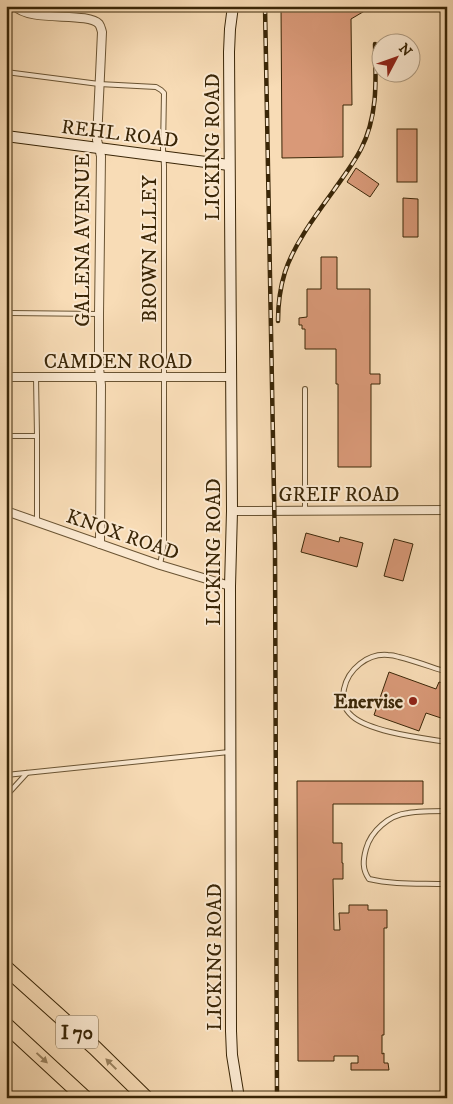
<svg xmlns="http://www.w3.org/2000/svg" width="453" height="1104" font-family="'IM FELL DW Pica',serif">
	<rect width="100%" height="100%" fill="#f8dcb6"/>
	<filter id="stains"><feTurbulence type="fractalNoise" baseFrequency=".004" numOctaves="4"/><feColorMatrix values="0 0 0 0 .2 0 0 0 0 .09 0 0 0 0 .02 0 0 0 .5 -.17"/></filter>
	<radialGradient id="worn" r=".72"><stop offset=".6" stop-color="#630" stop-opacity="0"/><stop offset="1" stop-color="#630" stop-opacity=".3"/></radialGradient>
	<!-- building -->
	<g fill="#d99978" stroke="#3a2607">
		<path d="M281 6H373L351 19 352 105H343V157L282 158Z"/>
		<rect x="397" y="129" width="20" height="53"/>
		<path d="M356 168 379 184 370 197 347 182Z"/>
		<path d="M403 198 418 199V237H403Z"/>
		<path d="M321 257H337V289H370V374H380V384H371V467H338V384H336V349H305V329H302V325H299V318L307 317V289H321Z"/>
		<path d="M306 533 339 542 340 537 363 543 357 567 301 552Z"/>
		<path d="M394 539 413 544 403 581 384 576Z"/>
		<path d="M389 672 436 689 439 682 447 684V720L426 713 419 731 374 715Z"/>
		<path d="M297 781H423V804H333V843H342V863H343V879H333L334 930H340L339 913H349V905H368V910H387V928H384V1035H382V1054L384 1053V1063H388L389 1070H351V1063H358V1056H334V1061H298Z"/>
	</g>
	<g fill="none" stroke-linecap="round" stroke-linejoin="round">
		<!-- lane casing -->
		<g stroke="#6a5433" stroke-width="6">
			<g id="lane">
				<path d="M6 72 99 84 156 87 161 90 164 93 163 149 164 166V543L160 565"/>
				<path d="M10 313 99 314"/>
				<path d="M36 377 37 436V522"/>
				<path d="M6 436H37"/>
				<path d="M305 511V389"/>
				<path d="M447 672C431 667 415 661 399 657 396 656 392 655 388 655 368 653 348 669 344 689 342 700 343 708 352 716 370 732 422 738 447 742"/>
				<path d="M6 775 229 752"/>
				<path d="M6 796 27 773"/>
				<path d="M447 811C434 811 420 811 408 813 389 815 371 831 366 849 363 860 362 869 369 879 394 885 421 883 447 884"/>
			</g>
		</g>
		<!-- street casing -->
		<g stroke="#6a5433" stroke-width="10">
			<g id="street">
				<path d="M15 6C30 23 87 11 99 24 101 27 101 29 102 32L97 140 101 156 99 314V368L101 385 100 544"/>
				<path d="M6 377H231"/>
				<path d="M6 511 160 565 230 586"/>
				<path d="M232 511 447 510"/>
			</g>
		</g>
		<!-- secondary casing -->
		<g stroke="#3a2607" stroke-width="12">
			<g id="secondary">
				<path d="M233 6 230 29 229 52 232 511 230 586 231 1031 232 1055 239 1098"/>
				<path d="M6 136 229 165"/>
			</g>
		</g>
		<!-- highway casing -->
		<g stroke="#3a2607" stroke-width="16">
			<g id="highway">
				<path d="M6 968 95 1048 146 1098"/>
				<path d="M6 1025 85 1098"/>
			</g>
		</g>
		<!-- lane -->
		<use href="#lane" stroke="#fae8d0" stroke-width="4"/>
		<!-- street -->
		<use href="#street" stroke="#fae8d0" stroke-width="8"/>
		<!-- secondary -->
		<use href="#secondary" stroke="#fae8d0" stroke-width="10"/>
		<!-- highway -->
		<use href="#highway" stroke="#f8dcb6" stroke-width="14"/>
		<!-- rail casing -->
		<g stroke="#3a2607" stroke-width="4.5">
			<g id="rail">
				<path d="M265 6 275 548 277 1098"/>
				<path d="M278 321C278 305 280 288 285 272 294 244 316 215 334 190 343 177 354 163 361 149 378 116 376 80 375 44"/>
			</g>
		</g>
		<!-- rail -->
		<use href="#rail" stroke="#fae8d0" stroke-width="2.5" stroke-dasharray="8" stroke-linecap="butt"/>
	</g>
	<!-- one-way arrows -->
	<defs><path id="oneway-solid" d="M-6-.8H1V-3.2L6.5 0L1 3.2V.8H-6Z" transform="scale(1.25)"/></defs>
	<g fill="#99815e">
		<use href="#oneway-solid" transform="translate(42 1058) rotate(43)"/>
		<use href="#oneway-solid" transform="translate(111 1064) rotate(-135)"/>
	</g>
	<!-- markers -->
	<circle fill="#8f2418" stroke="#fae8d0" stroke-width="2" cx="413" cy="701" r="5"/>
	<g text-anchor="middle" stroke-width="4" stroke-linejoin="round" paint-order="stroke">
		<!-- shield labels -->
		<rect fill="#fae8d0" stroke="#746043" stroke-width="1" x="56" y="1015.5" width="42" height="33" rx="4"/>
		<g font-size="19" font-weight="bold" fill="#3a2607">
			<text x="77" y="1039">I 70</text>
		</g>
		<!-- street labels -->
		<g font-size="20" fill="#3a2607" stroke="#fae8d0">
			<text transform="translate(120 133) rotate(7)" y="7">REHL ROAD</text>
			<text transform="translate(212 147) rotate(-90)" y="7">LICKING ROAD</text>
			<text transform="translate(82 240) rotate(-90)" y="7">GALENA AVENUE</text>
			<text transform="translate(149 249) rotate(-90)" y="7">BROWN ALLEY</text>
			<text x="118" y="368">CAMDEN ROAD</text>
			<text x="339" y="501">GREIF ROAD</text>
			<text transform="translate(123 534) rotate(19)" y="7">KNOX ROAD</text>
			<text transform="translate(213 552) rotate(-90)" y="7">LICKING ROAD</text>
			<text transform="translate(214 957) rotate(-90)" y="7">LICKING ROAD</text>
		</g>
		<!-- poi labels -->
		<g font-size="20" font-weight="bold" fill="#3a2607" stroke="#fae8d0" text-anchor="end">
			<text x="403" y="708">Enervise</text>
		</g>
	</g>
	<!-- margin -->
	<rect width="453" height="1104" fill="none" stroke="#f8dcb6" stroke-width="25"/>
	<rect x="8" y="8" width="438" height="1089" fill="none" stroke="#3a2607" stroke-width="2.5"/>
	<rect x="12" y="12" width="428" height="1079" fill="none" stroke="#3a2607"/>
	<!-- north arrow -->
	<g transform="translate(396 58) rotate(49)"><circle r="24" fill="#fae8d0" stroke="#ad9a80"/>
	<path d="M0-4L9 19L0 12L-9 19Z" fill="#8f2418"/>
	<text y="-8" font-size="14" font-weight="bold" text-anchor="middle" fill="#3a2607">N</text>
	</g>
	<rect width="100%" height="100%" filter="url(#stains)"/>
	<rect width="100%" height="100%" fill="url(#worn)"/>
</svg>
